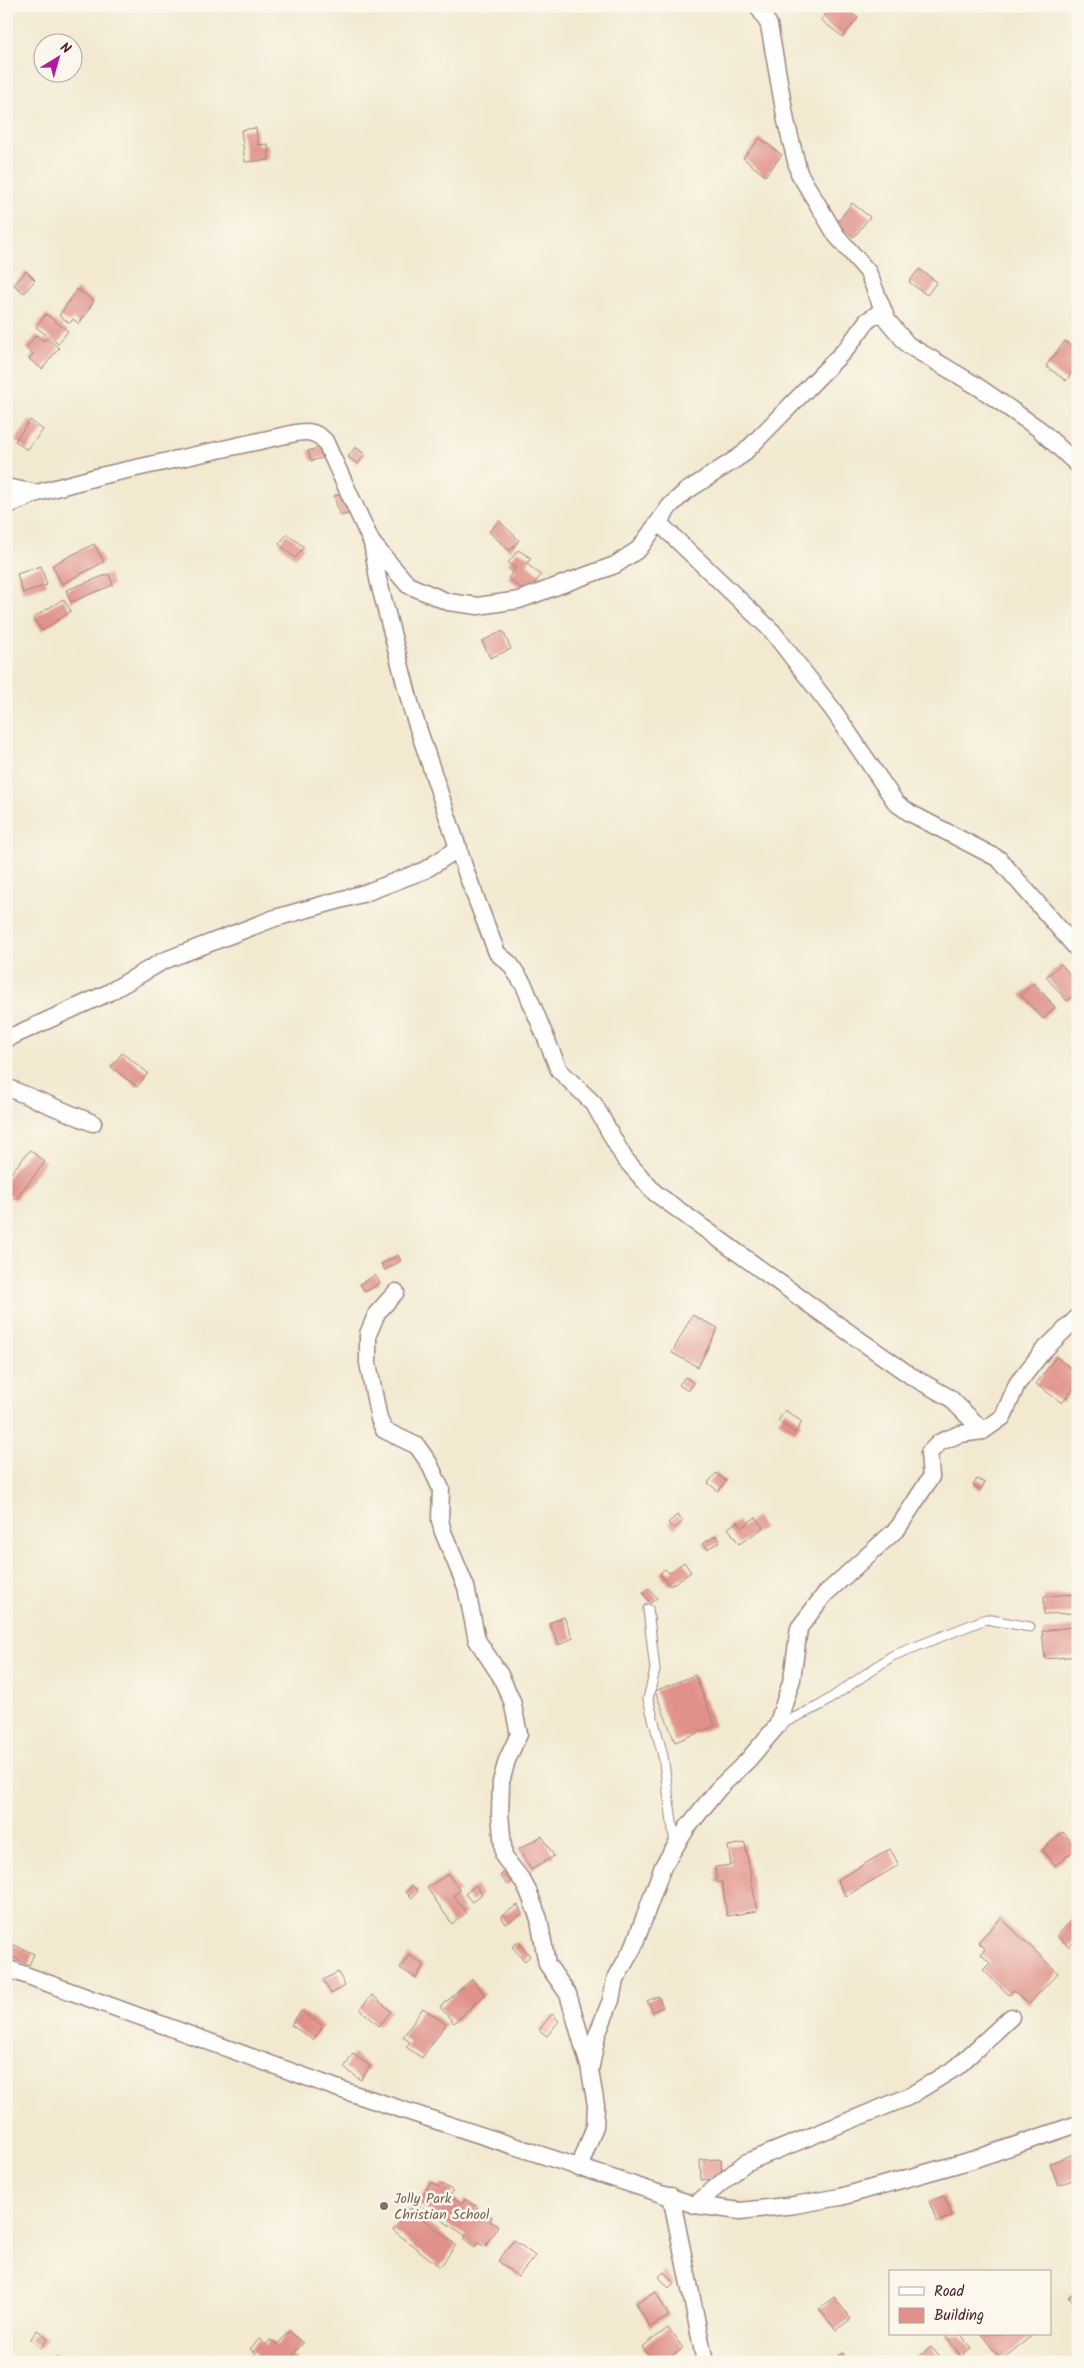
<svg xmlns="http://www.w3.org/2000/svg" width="1084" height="2368" font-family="Kalam,sans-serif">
	<rect width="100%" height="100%" fill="#fbf7ec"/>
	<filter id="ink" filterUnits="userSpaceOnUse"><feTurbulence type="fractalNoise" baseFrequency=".02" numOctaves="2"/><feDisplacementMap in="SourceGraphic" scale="10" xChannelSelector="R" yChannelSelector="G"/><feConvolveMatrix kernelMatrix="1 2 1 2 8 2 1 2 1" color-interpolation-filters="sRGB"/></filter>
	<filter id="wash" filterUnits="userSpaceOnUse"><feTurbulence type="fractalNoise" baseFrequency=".0096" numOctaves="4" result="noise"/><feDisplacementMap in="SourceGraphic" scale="20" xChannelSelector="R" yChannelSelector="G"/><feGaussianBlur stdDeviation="1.12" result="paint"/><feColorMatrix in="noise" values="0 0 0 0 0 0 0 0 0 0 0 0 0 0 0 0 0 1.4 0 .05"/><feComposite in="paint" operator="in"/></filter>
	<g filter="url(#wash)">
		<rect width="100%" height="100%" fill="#f2e9d0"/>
		<g id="blocks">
			<!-- building -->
			<g fill="#e0928a">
				<path d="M832 6H843L858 18 843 37 821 20Z"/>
				<path d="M256 128 258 145 268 144 269 160 245 162 241 130Z"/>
				<path d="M760 138 782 155 765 176 743 158Z"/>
				<path d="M852 203 870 217 854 237 837 223Z"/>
				<path d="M919 269 937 282 927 295 909 282Z"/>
				<path d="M26 271 35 280 24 293 14 285Z"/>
				<path d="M77 289 94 301 79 324 73 319 70 323 59 316Z"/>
				<path d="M46 314 68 331 58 344 36 327Z"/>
				<path d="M36 335 44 341 46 338 59 348 42 369 29 359 33 354 26 348Z"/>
				<path d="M1065 341 1078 350V364L1066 381 1046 366Z"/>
				<path d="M30 420 43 430 27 450 15 441Z"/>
				<path d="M325 446 329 456 311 461 308 451Z"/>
				<path d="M355 447 365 454 358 464 348 457Z"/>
				<path d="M346 493 351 513 340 516 334 496Z"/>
				<path d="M499 521 519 540 510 551 489 532Z"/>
				<path d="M287 534 304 547 295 558 279 544Z"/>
				<path d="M94 544 104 562 62 584 52 565Z"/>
				<path d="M518 550 531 558 527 564 541 575 527 593 508 578 516 568 508 563Z"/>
				<path d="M41 566 47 585 23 593 17 574Z"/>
				<path d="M109 574 113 585 71 602 66 590Z"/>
				<path d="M63 599 71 611 42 631 33 618Z"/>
				<path d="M503 631 511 649 490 658 482 641Z"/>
				<path d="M1061 964 1078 984V992L1067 1001 1046 977Z"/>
				<path d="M1034 983 1055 1007 1043 1019 1021 995Z"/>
				<path d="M122 1053 148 1073 137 1087 111 1067Z"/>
				<path d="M30 1150 45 1162 15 1200 6 1192V1179Z"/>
				<path d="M398 1255 401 1261 385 1270 381 1264Z"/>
				<path d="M375 1275 380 1283 365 1292 360 1284Z"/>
				<path d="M692 1315 718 1328 698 1367 672 1353Z"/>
				<path d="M1056 1357 1078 1374V1383L1062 1403 1036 1384Z"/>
				<path d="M685 1377 694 1383 688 1391 679 1385Z"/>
				<path d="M785 1410 802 1422 795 1433 778 1421Z"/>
				<path d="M716 1473 726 1481 718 1491 708 1483Z"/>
				<path d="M977 1479 985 1483 980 1490 973 1485Z"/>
				<path d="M677 1515 683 1521 674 1529 668 1523Z"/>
				<path d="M756 1517 763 1528 739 1544 728 1528 738 1521 742 1527Z"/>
				<path d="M716 1536 720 1542 707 1549 703 1543Z"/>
				<path d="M684 1562 691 1572 670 1586 660 1573 665 1569 669 1573Z"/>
				<path d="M649 1588 657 1598 650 1603 643 1593Z"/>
				<path d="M1078 1594V1613L1044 1614V1596Z"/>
				<path d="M564 1617 573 1638 559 1645 549 1623Z"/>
				<path d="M1078 1626V1656L1045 1659 1042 1631Z"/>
				<path d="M695 1675 715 1726 675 1742 655 1691Z"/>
				<path d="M1063 1832 1077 1848 1055 1866 1042 1850Z"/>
				<path d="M542 1836 554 1856 531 1870 519 1849Z"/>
				<path d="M745 1843 757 1911 727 1916 722 1882 717 1883 715 1867 731 1865 728 1846Z"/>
				<path d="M890 1849 899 1865 846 1896 837 1880Z"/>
				<path d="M507 1869 515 1878 508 1885 500 1876Z"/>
				<path d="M448 1874 460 1891 454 1895 466 1913 452 1924 427 1888Z"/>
				<path d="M412 1885 418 1891 412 1898 406 1892Z"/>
				<path d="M476 1885 482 1894 472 1902 465 1894Z"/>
				<path d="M518 1905 522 1914 506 1924 501 1916Z"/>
				<path d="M1074 1917 1078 1920V1937L1069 1947 1057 1936Z"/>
				<path d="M1001 1918 1058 1973 1029 2004 1013 1990 1009 1995 983 1970 990 1963 981 1954 985 1949 978 1942Z"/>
				<path d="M518 1942 530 1956 525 1961 512 1947Z"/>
				<path d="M10 1943 34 1954 29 1965 6 1955Z"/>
				<path d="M409 1955 424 1965 416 1978 400 1968Z"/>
				<path d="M338 1972 345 1986 331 1994 323 1980Z"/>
				<path d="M472 1979 485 1995 454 2023 440 2007Z"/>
				<path d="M372 1995 391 2011 379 2026 360 2009Z"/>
				<path d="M658 1996 663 2007 653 2012 647 2001Z"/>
				<path d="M423 2008 446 2024 422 2058 406 2047 410 2042 403 2037Z"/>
				<path d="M301 2011 323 2026 313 2040 291 2025Z"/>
				<path d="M552 2014 559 2021 547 2036 539 2030Z"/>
				<path d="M353 2054 370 2066 361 2080 344 2068Z"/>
				<path d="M1074 2154 1078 2163V2178L1058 2185 1050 2163Z"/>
				<path d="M721 2159 722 2179 701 2180 700 2160Z"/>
				<path d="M431 2182 439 2187 442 2184 453 2191 450 2196 462 2204 465 2199 478 2207 475 2213 480 2216 483 2211 492 2217 490 2221 498 2226 485 2247 478 2243 475 2247 464 2239 466 2236 417 2204Z"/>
				<path d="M944 2196 952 2216 937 2222 929 2201Z"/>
				<path d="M410 2209 456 2245 440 2267 393 2230Z"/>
				<path d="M514 2240 535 2256 518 2277 498 2261Z"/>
				<path d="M664 2272 674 2283 669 2288 659 2277Z"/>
				<path d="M1078 2290V2309L1069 2297Z"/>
				<path d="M656 2292 669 2316 650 2327 636 2303Z"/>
				<path d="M834 2297 851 2319 836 2330 819 2309Z"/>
				<path d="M668 2328 683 2348 664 2362H654L642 2347Z"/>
				<path d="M37 2330 48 2338 41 2348 30 2340Z"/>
				<path d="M289 2331 303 2343 292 2356 299 2362 250 2361 256 2353 250 2349 259 2339 266 2345 270 2340 277 2345Z"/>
				<path d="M945 2334H961L971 2349 961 2357Z"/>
				<path d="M981 2334H1034L1001 2360Z"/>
				<path d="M931 2347 942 2362H912Z"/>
				<path d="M843 2353 848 2362H829Z"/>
				<path d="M58 2357 65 2362H54Z"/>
			</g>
		</g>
	</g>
	<g filter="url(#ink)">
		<use href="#blocks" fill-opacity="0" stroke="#9e847e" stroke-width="1"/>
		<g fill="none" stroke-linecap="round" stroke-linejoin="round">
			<!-- lane casing -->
			<g stroke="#9e847e" stroke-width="11">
				<g id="lane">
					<path d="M648 1609 655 1670 648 1699 663 1756 675 1844"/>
					<path d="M777 1726 821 1705 892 1656 986 1619 1030 1627"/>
				</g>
			</g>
			<!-- street casing -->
			<g stroke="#9e847e" stroke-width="19">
				<g id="street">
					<path d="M758 6 769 25 786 121 799 173 836 235 868 272 887 320 908 345 977 386 1039 429 1078 465"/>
					<path d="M6 487 37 493"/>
					<path d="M6 506 37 493 100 476 291 434C305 431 314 430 325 441L372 543 408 585 448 602 478 606 519 600 615 565 639 549 670 506 685 492 742 455 847 348 867 321 883 310"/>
					<path d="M659 523 772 631 833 710 896 803 910 813 999 859 1078 950"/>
					<path d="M372 543 378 579 412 710 467 875 497 953 510 964 524 985 559 1070 594 1104 624 1158 655 1193 824 1315 911 1376 950 1398 983 1431"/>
					<path d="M6 1039 108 993 163 961 275 918 365 893 425 870 459 848"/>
					<path d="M6 1087 93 1123"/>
					<path d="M396 1292 377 1313 368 1334V1363L379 1419 384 1430 417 1446 429 1463 441 1489 440 1520 443 1532 466 1587 477 1640 500 1675 512 1701 519 1734 507 1760 501 1782 500 1814 504 1857 522 1880 529 1893 539 1919 547 1964 568 1994 589 2066"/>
					<path d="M6 1968 342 2090 695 2205 740 2211 795 2205 840 2197 972 2160 1078 2124"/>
					<path d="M579 2168 595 2126 596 2105 590 2071 597 2035 611 2000 615 1980 634 1946 663 1866 687 1828 718 1789 748 1760 777 1726 792 1679 799 1628 825 1594 898 1528 931 1477 929 1453 940 1442 960 1434 983 1431 1003 1417 1017 1384 1043 1351 1078 1317"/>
					<path d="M671 2196 705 2362"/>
					<path d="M695 2205 745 2163 908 2097 957 2067 1011 2017"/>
				</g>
			</g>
			<!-- lane -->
			<use href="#lane" stroke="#fff" stroke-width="9"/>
			<!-- street -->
			<use href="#street" stroke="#fff" stroke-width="16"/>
		</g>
	</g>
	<!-- markers -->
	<circle fill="#8d6e63" stroke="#fbf7ec" stroke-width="2" cx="384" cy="2206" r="5"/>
	<g text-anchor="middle" stroke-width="5" stroke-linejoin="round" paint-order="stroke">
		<!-- education labels -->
		<g font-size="14" fill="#785e54" stroke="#fbf7ec" text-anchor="start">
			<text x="394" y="2203">Jolly Park<tspan x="394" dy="16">Christian School</tspan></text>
		</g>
	</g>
	<!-- margin -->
	<rect width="1084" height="2368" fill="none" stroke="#fbf7ec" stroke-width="25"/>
	<!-- legend -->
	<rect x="889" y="2270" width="162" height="65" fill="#fbf7ec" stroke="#b4a19f"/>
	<rect x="899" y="2287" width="25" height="8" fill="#ffffff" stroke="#b4a19f"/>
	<text x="934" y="2296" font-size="15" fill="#4a1f2b">Road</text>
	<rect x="899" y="2308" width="25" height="15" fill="#e0928a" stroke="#b4a19f"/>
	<text x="934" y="2320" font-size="15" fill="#4a1f2b">Building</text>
	<!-- north arrow -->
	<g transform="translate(58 58) rotate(37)"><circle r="24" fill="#fbf7ec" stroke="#b4a19f"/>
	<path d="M0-4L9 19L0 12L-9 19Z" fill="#b5179e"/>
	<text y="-8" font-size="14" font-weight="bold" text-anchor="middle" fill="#4a1f2b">N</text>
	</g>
</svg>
